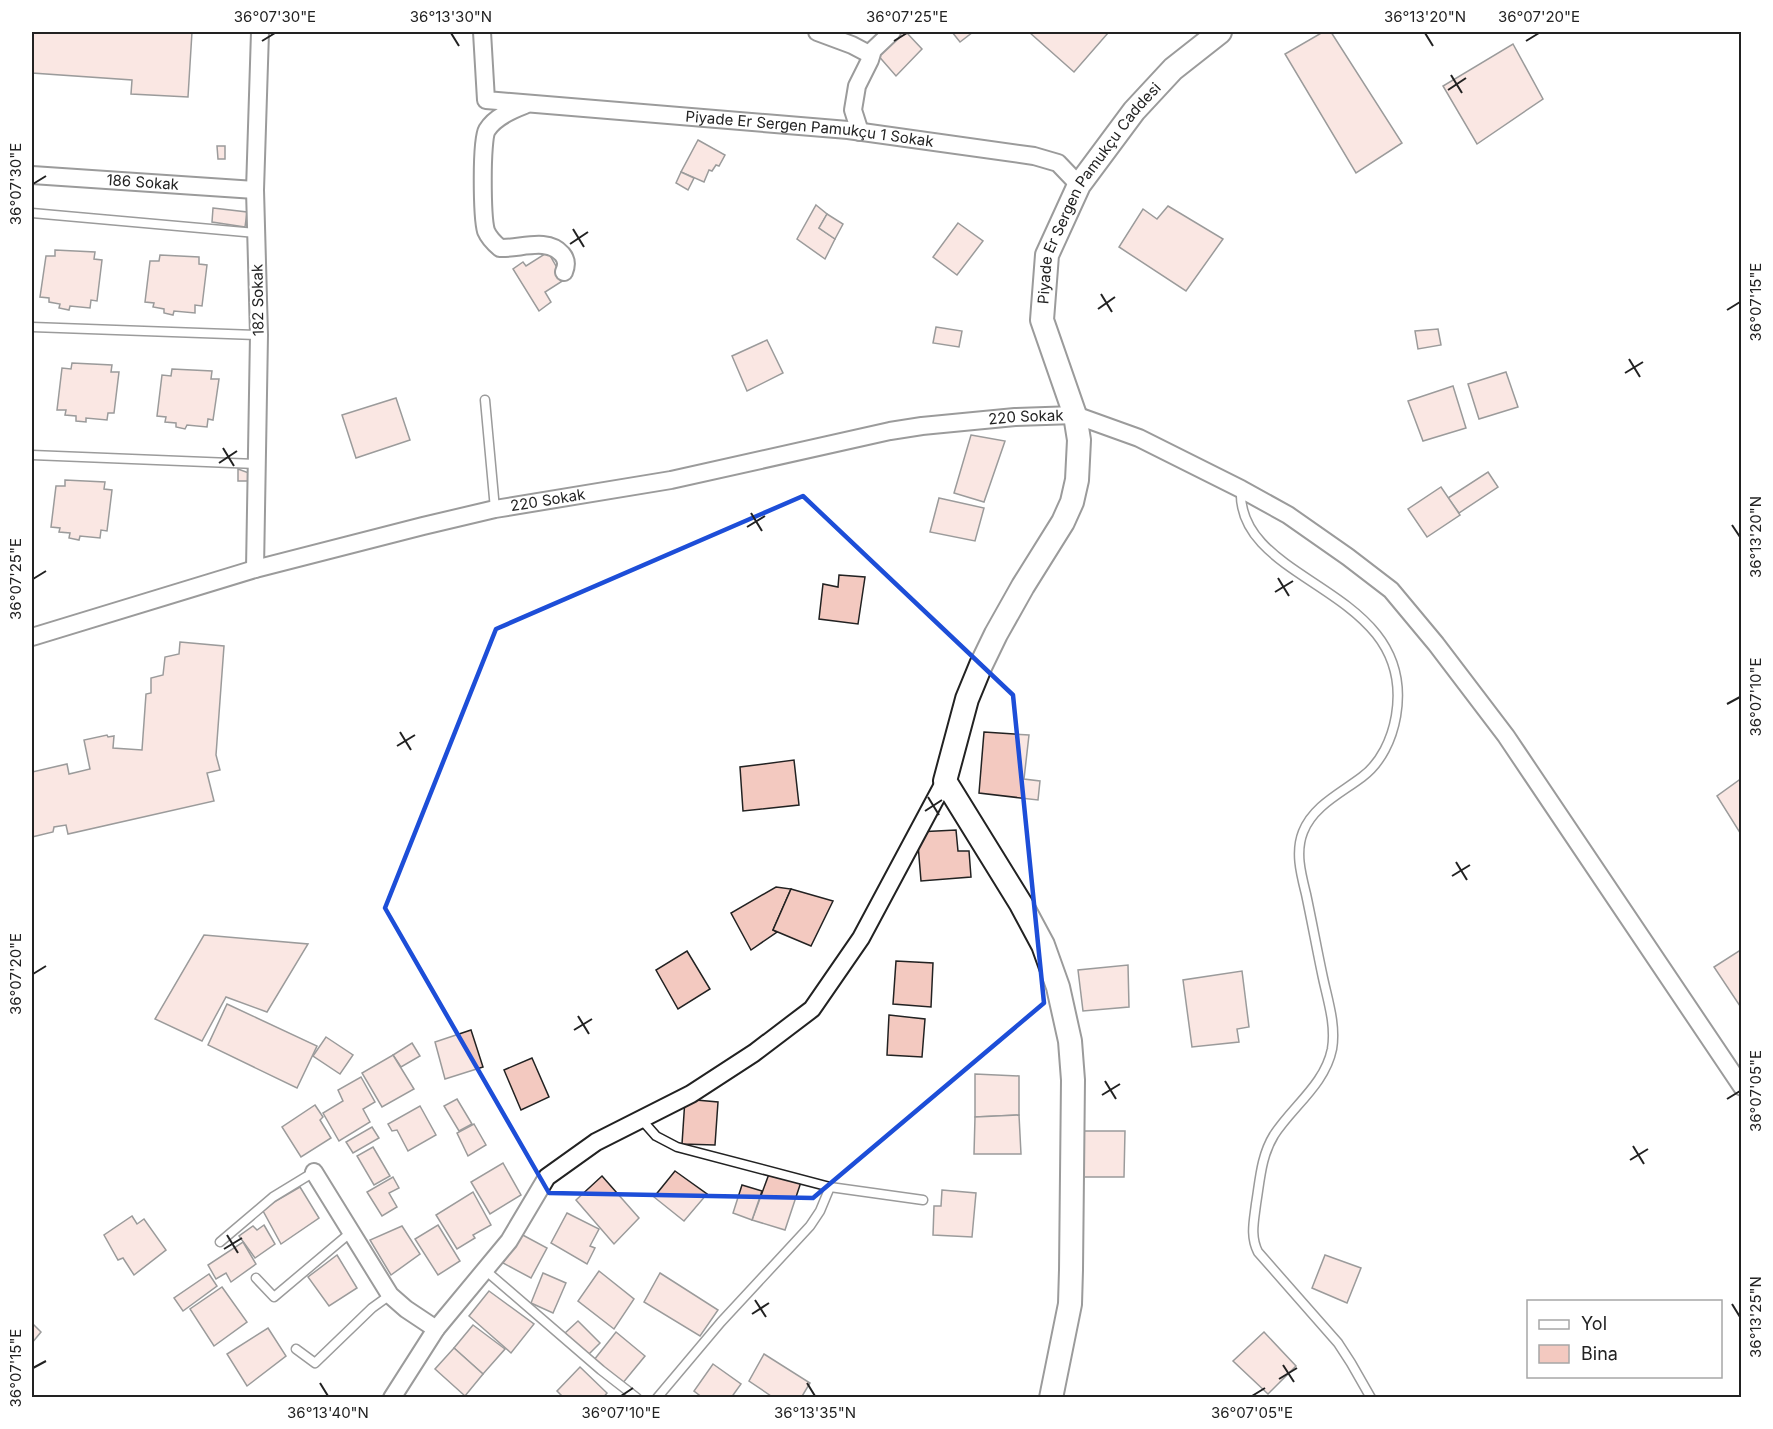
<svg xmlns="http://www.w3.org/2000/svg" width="1773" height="1429" font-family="Inter,sans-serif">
	<rect width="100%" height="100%" fill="#fff"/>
	<!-- building -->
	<g fill="#f3c9c0" stroke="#222" stroke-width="1.5">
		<path d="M32 32H192L188 97 131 94 132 80 32 73Z"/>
		<path d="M897 32H906L922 49 896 76 876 53Z"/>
		<path d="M952 32H973L960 42Z"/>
		<path d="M1029 32H1106L1108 33 1074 72Z"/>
		<path d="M1323 32H1331L1402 143 1356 173 1285 54Z"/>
		<path d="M1513 44 1543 99 1477 144 1443 86Z"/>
		<path d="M698 140 725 155 719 166 716 165 712 171 709 170 704 182 681 172Z"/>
		<path d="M217 146H225V159H218Z"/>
		<path d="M681 172 694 178 688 190 676 183Z"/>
		<path d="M816 205 827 214 819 228 835 239 825 259 797 239Z"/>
		<path d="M1168 206 1223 239 1186 291 1119 247 1143 209 1157 219Z"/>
		<path d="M213 208 247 212 245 227 212 222Z"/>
		<path d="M827 214 843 224 835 239 819 228Z"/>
		<path d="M958 223 983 241 957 275 933 257Z"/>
		<path d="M55 250 95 252 94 259 102 260 97 301 91 300 90 308 70 306 69 310 59 308 60 304 49 302V298L40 297 46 256H55Z"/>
		<path d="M548 252 564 280 545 292 551 302 539 311 513 269 523 262 526 266Z"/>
		<path d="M160 255 199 257V264L207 265 202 306 195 305V313L174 311 173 315 164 313V309L153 307 154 303 145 302 150 261H159Z"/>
		<path d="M936 327 962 331 959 347 933 343Z"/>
		<path d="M1438 329 1441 345 1418 349 1415 331Z"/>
		<path d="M767 340 783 373 747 391 732 356Z"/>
		<path d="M72 363 112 365 111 372H119L114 413H108L107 420 86 418V422L76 421V416L65 415 66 410H57L62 368 71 369Z"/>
		<path d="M172 369 212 371 211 379H219L213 420 208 419 207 427 187 425 185 429 176 427V423L165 422 166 417 157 416 162 375 171 376Z"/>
		<path d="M1506 372 1518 407 1479 419 1468 384Z"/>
		<path d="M1453 386 1466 428 1423 441 1408 401Z"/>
		<path d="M396 398 410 440 356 458 342 415Z"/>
		<path d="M971 435 1005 441 984 502 954 493Z"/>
		<path d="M238 469 249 473 250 481H238Z"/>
		<path d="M1488 472 1498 487 1459 513 1448 498Z"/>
		<path d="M65 480 105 482 104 489 112 490 107 531 101 530 100 538 80 536 79 540 69 538 70 533 59 532 60 528 51 527 56 486H65Z"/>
		<path d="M1441 487 1460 515 1427 537 1408 509Z"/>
		<path d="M939 498 984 508 975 541 930 532Z"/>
		<path d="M839 575 865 577 858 624 819 619 823 584 838 587Z"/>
		<path d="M180 642 224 646 216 755 220 770 207 773 214 801 68 834 66 825 54 827 53 832 32 837V772L67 764 69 774 90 769 84 740 107 735 108 737 114 736 113 748 142 750 146 694 151 693V678L163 675 165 657 179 654Z"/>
		<path d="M984 732 1029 735 1024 779 1040 781 1038 800 979 793Z"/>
		<path d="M794 760 799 805 743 811 740 767Z"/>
		<path d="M1742 778V836L1717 796Z"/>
		<path d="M956 830 958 851H969L971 877 921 881 917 832Z"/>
		<path d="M776 887 791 889 773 930 777 932 751 950 731 913Z"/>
		<path d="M791 889 833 901 811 946 773 930Z"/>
		<path d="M204 935 308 944 267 1012 226 997 202 1041 155 1019Z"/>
		<path d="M1742 949V1009L1714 967Z"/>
		<path d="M687 951 710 989 678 1009 656 970Z"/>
		<path d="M896 961 933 963 931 1007 893 1004Z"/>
		<path d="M1128 965 1129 1007 1083 1011 1078 970Z"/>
		<path d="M1242 971 1249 1027 1237 1029 1239 1042 1192 1047 1183 980Z"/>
		<path d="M227 1004 317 1046 297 1088 208 1045Z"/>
		<path d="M889 1015 925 1019 922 1057 887 1055Z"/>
		<path d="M471 1030 483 1067 445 1079 435 1042Z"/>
		<path d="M326 1037 353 1055 340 1074 313 1056Z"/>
		<path d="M412 1043 420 1056 401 1067 393 1055Z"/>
		<path d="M393 1055 414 1089 382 1107 362 1073Z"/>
		<path d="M532 1058 549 1097 521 1110 504 1070Z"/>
		<path d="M975 1074 1019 1076V1115L975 1117Z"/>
		<path d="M361 1077 375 1102 363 1109 370 1122 339 1141 323 1113 343 1101 338 1090Z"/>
		<path d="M457 1099 472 1124 459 1131 444 1106Z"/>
		<path d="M685 1099 718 1102 715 1145 682 1144Z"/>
		<path d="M315 1105 323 1117 320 1120 331 1138 301 1157 282 1127Z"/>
		<path d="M420 1106 436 1135 408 1151 397 1130 392 1131 388 1124Z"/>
		<path d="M1019 1115 1021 1154H974L975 1117Z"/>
		<path d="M474 1124 486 1145 468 1156 457 1133Z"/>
		<path d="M372 1127 379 1138 353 1153 346 1142Z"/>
		<path d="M1083 1131H1125L1124 1177H1082Z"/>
		<path d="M373 1147 390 1176 374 1185 357 1156Z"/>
		<path d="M503 1163 521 1195 490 1214 471 1182Z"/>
		<path d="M675 1171 707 1194 684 1221 654 1197Z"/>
		<path d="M769 1174 801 1182 785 1230 752 1220Z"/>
		<path d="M602 1176 639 1218 614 1244 576 1200Z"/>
		<path d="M393 1177 399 1188 389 1193 397 1207 382 1216 367 1192Z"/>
		<path d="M742 1185 762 1191 752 1220 733 1213Z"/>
		<path d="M300 1187 319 1218 281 1244 262 1209Z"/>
		<path d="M942 1190 976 1193 972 1237 933 1235 934 1206H941Z"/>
		<path d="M473 1192 491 1225 473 1235 475 1238 457 1249 436 1215Z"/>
		<path d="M567 1213 599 1229 590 1246 595 1248 587 1264 551 1243Z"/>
		<path d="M132 1216 137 1224 144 1219 166 1250 134 1275 123 1258 118 1260 104 1235Z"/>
		<path d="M264 1225 275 1244 255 1258 239 1236 253 1226 257 1230Z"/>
		<path d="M438 1225 460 1261 438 1275 415 1239Z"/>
		<path d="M402 1226 420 1254 391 1275 370 1240Z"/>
		<path d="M519 1233 547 1248 531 1278 503 1263Z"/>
		<path d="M243 1242 256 1264 231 1282 226 1273 216 1279 208 1265Z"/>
		<path d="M337 1255 357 1288 329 1306 308 1277Z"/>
		<path d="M1325 1255 1361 1268 1347 1303 1312 1288Z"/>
		<path d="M599 1271 634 1299 614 1329 578 1301Z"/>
		<path d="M543 1273 566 1283 553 1313 531 1303Z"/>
		<path d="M660 1273 718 1310 700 1336 644 1302Z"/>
		<path d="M209 1274 217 1286 183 1311 174 1298Z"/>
		<path d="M222 1287 247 1322 214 1346 190 1309Z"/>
		<path d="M489 1291 534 1324 511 1353 469 1316Z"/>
		<path d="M578 1321 600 1343 587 1356 565 1333Z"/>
		<path d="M32 1323 41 1332 32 1343Z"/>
		<path d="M473 1325 505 1349 483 1374 454 1348Z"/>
		<path d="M268 1328 286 1356 247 1386 227 1354Z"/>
		<path d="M616 1332 645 1356 622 1384 594 1360Z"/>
		<path d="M1264 1332 1296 1366 1268 1394 1233 1361Z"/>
		<path d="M454 1348 483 1374 465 1396 435 1369Z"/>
		<path d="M764 1354 810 1383 801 1398H774L749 1381Z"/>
		<path d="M713 1364 741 1384 731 1398H703L694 1391Z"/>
		<path d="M580 1367 607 1393 603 1398H564L557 1391Z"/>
	</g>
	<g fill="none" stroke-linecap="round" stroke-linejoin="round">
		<!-- lane casing -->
		<g stroke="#222" stroke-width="11">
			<g id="lane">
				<path d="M32 213 256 233"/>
				<path d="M32 327 259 335"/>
				<path d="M485 400 495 509"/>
				<path d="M32 455 257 464"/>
				<path d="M1241 489C1235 586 1418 586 1396 716 1392 739 1381 763 1362 777 1341 793 1313 806 1303 832 1295 852 1301 874 1306 894 1312 922 1317 950 1323 978 1328 1001 1336 1025 1332 1049 1325 1084 1293 1106 1274 1135 1261 1156 1260 1180 1256 1204 1254 1221 1250 1236 1258 1252L1338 1343 1351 1363 1371 1398"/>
				<path d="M641 1119 656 1136 677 1147 830 1187 923 1200"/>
				<path d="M220 1242 273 1197 314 1172"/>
				<path d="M485 1270 601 1370 637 1398"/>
				<path d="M256 1278 274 1297 350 1233"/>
				<path d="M296 1349 315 1363 372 1308 390 1295"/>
				<path d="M657 1398 721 1322 810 1226 820 1211 830 1187"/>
			</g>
		</g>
		<!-- street casing -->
		<g stroke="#222" stroke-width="20">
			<g id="street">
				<path id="s1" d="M482 32 486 100 848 130 1034 156 1058 163 1079 185"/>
				<path d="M817 32 852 45 871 55"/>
				<path d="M525 105C512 110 495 117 487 130 481 140 482 217 486 231 489 238 494 243 500 248 520 249 547 237 562 254 567 260 567 265 564 272"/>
				<path d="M860 132 853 110 857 86 870 60 873 50 892 32"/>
				<path id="s2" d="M32 175 255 190"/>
				<path d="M255 569 259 335 255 190 260 32"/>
				<path id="s3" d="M32 637 255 569 423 526 495 509 671 480 890 431 922 426 1015 417 1075 415 1139 438 1241 489 1288 515 1348 557 1391 590 1436 644 1506 736 1742 1087"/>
				<path d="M314 1172 390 1295 406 1309 436 1329"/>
				<path d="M392 1398 436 1329 509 1241 547 1177 596 1142 691 1094 754 1053 812 1009 861 938 945 781"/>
			</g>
		</g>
		<!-- secondary casing -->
		<g stroke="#222" stroke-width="26">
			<g id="secondary">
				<path id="s4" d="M1051 1398 1070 1304 1071 1270 1073 1080 1070 1041 1058 987 1043 945 1021 904 945 781 967 699 981 665 996 634 1023 586 1063 522 1072 502 1077 480 1079 440 1075 415 1042 320 1047 255 1079 185 1134 111 1173 69 1220 32"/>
			</g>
		</g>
		<!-- lane -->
		<use href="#lane" stroke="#fff" stroke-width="8"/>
		<!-- street -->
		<use href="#street" stroke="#fff" stroke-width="16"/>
		<!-- secondary -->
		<use href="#secondary" stroke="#fff" stroke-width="22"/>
	</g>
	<!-- marked area -->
	<path d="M0 0H1773V1429H0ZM803 496 1013 695 1044 1003 813 1198 549 1193 385 908 496 629Z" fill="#fff" fill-opacity=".55" fill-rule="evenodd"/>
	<path fill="none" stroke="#1d4ed8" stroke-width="4.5" stroke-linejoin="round" d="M803 496 1013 695 1044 1003 813 1198 549 1193 385 908 496 629Z"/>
	<!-- ticks -->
	<path fill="none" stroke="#222" stroke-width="2" d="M451 33 459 46M1425 33 1433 46M262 41 275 33M894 41 907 33M1526 41 1539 33M1451 75 1462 93M1448 90 1466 78M33 184 46 176M573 229 584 247M570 244 588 232M1101 294 1112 312M1098 309 1115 297M1727 310 1740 302M1629 359 1640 377M1625 373 1643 362M223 448 234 466M219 463 237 451M751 513 762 531M1732 525 1740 537M747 527 765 516M1278 578 1289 596M33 579 46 571M1275 592 1293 581M1727 704 1740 697M400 732 411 750M397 746 415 735M928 797 939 815M925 811 942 800M1456 862 1467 880M1452 876 1470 865M33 974 46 966M578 1016 589 1034M574 1030 592 1019M1105 1081 1116 1099M1102 1095 1120 1084M1727 1099 1740 1091M1633 1146 1644 1164M1630 1160 1648 1149M227 1235 238 1253M224 1249 242 1238M755 1300 766 1317M1732 1304 1740 1317M752 1314 769 1303M1283 1365 1294 1382M33 1368 46 1361M1279 1379 1297 1368M320 1383 328 1396M807 1383 815 1396M621 1396 633 1388M1252 1396 1265 1388"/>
	<g text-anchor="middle" stroke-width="4.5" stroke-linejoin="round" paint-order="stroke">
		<!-- street labels -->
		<g font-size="15" fill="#222" stroke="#fff">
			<text dy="5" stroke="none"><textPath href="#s1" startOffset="393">Piyade Er Sergen Pamukçu 1 Sokak</textPath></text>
			<text dy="5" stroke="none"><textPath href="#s2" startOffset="111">186 Sokak</textPath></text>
			<text dy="5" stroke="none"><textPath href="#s4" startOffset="1290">Piyade Er Sergen Pamukçu Caddesi</textPath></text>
			<text transform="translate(258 300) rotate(-91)" y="5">182 Sokak</text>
			<text dy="5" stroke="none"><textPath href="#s3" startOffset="1020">220 Sokak</textPath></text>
			<text dy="5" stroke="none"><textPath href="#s3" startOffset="534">220 Sokak</textPath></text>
		</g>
	</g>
	<!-- border -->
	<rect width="1773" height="1429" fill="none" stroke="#ffffff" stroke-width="66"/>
	<!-- legend -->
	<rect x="1527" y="1300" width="195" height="78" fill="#ffffff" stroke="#a7a7a7" stroke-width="1.5"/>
	<rect x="1539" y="1320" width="30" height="9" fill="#ffffff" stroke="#a7a7a7" stroke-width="1.5"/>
	<text x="1581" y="1330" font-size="18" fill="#222222">Yol</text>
	<rect x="1539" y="1345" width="30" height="18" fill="#f3c9c0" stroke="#a7a7a7" stroke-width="1.5"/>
	<text x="1581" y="1360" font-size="18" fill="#222222">Bina</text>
	<rect x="33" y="33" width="1707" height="1363" fill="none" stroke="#222" stroke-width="2"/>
	<g font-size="15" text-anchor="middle" fill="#222">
		<text x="275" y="22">36°07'30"E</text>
		<text x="451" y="22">36°13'30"N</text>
		<text x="907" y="22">36°07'25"E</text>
		<text x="1425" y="22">36°13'20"N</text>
		<text x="1539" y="22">36°07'20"E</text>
		<text transform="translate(16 184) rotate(-90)" y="5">36°07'30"E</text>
		<text transform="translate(1756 302) rotate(-90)" y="5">36°07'15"E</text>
		<text transform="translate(1756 537) rotate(-90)" y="5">36°13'20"N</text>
		<text transform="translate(16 579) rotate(-90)" y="5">36°07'25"E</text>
		<text transform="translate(1756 697) rotate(-90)" y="5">36°07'10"E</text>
		<text transform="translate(16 974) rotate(-90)" y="5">36°07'20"E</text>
		<text transform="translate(1756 1091) rotate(-90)" y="5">36°07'05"E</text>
		<text transform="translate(1756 1317) rotate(-90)" y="5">36°13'25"N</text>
		<text transform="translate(16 1368) rotate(-90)" y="5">36°07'15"E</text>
		<text x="328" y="1418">36°13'40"N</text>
		<text x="621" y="1418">36°07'10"E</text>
		<text x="815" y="1418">36°13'35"N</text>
		<text x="1252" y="1418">36°07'05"E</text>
	</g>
</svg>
